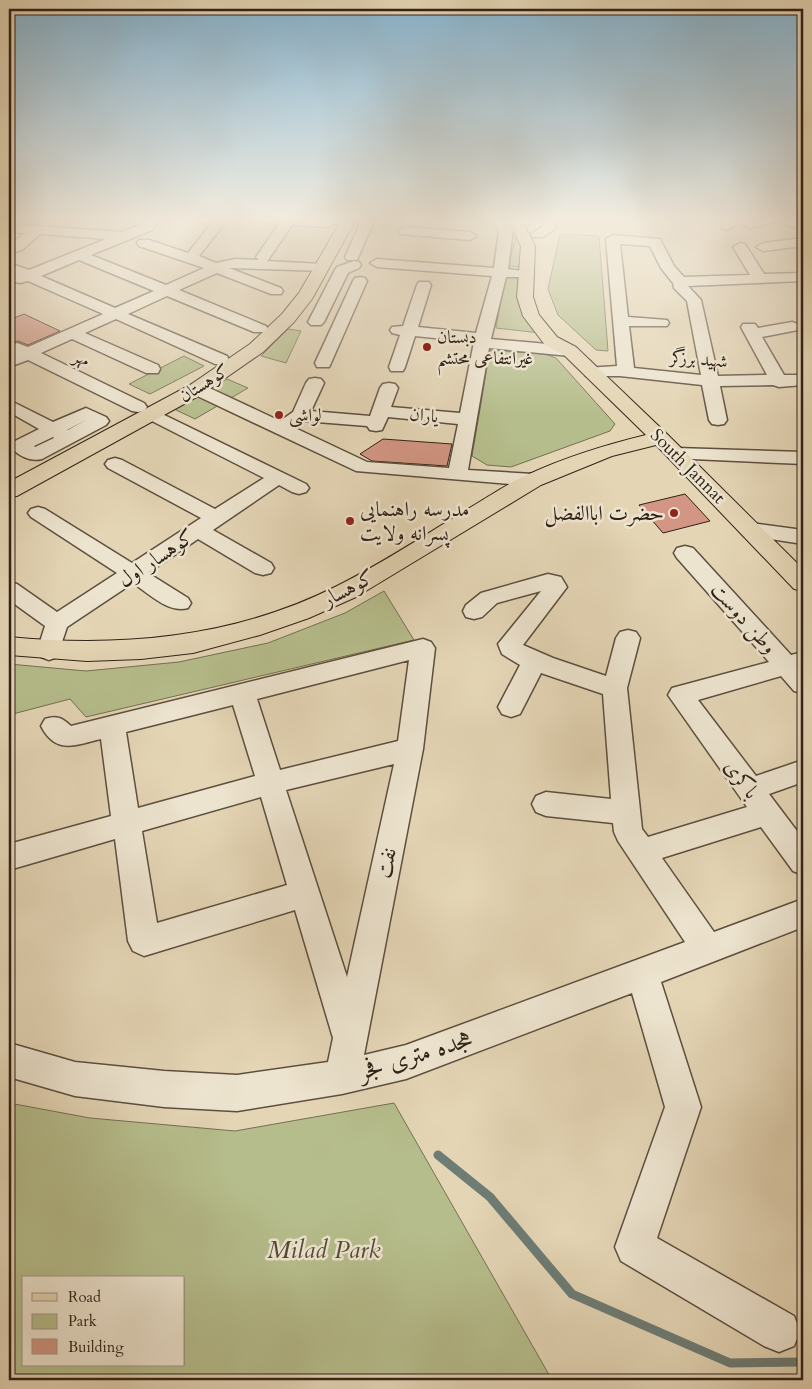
<svg xmlns="http://www.w3.org/2000/svg" width="812" height="1389" font-family="Cardo,Amiri,serif">
	<rect width="100%" height="100%" fill="#e4d5b5"/>
	<filter id="stains"><feTurbulence type="fractalNoise" baseFrequency=".004" numOctaves="4"/><feColorMatrix values="0 0 0 0 .2 0 0 0 0 .09 0 0 0 0 .02 0 0 0 .5 -.17"/></filter>
	<radialGradient id="worn" r=".72"><stop offset=".6" stop-color="#630" stop-opacity="0"/><stop offset="1" stop-color="#630" stop-opacity=".3"/></radialGradient>
	<!-- green -->
	<g fill="#b6bd8c" stroke="#737052" fill-rule="evenodd">
		<path d="M560 234 599 236 608 351 596 350 558 315 548 289Z"/>
		<path d="M516 236 521 237V267L508 266Z"/>
		<path d="M505 277 517 278 519 305 540 333 496 328Z"/>
		<path d="M288 329 301 331 286 363 261 356Z"/>
		<path d="M490 350 545 354 556 358 615 424 610 431 511 467 487 465 472 456Z"/>
		<path d="M184 356 204 366 150 394 129 384Z"/>
		<path d="M227 379 248 388 195 419 174 409Z"/>
		<path d="M384 591 414 640 86 717 70 699 9 715V664L86 671 179 662 268 643 345 613Z"/>
		<path d="M9 1103 90 1118 235 1131 394 1103 552 1380H9ZM24 1278H184V1365H24Z"/>
	</g>
	<g fill="none" stroke-linecap="round" stroke-linejoin="round">
		<!-- stream -->
		<path stroke="#6d7c75" stroke-width="9" d="M438 1155 490 1197 572 1294 730 1363 803 1362"/>
	</g>
	<!-- building -->
	<g fill="#d39684" stroke="#302218">
		<path d="M24 314 60 331 28 345 18 341 11 343 9 342V320Z"/>
		<path d="M383 439 452 444 447 466 372 461 360 454Z"/>
		<path d="M685 494 710 521 663 533 639 505Z"/>
	</g>
	<g fill="none" stroke-linecap="round" stroke-linejoin="round">
		<!-- minor casing -->
		<g stroke="#5d4f3f" stroke-width="3">
			<g id="minor">
				<path d="M147 219H160L152 230 91 255 166 285 204 268 139 246 137 243 139 240H149L188 253 215 219H228L199 256 216 263 235 259 259 260 256 257 279 224 265 223 259 219H330L336 223 329 227 292 225 268 260 266 261 321 264 326 265 328 268 326 271 229 268 281 288 283 291 281 294H271L217 273 179 290 266 326 268 329 266 332H254L167 296 128 314 227 356 229 360 227 364H215L116 319 85 333 158 365 160 369 158 373H146L72 339 41 353 144 403 147 407 144 411 138 412 132 411 28 360 9 367V356L15 353 9 348 11 345 17 343 28 347 103 314 28 281 20 283 15 282 13 279 16 275 9 272V263L29 270 106 239 40 234 22 250 9 254V245L25 233 9 232V224L122 232 142 224ZM79 260 154 291 115 308 41 276Z"/>
				<path d="M362 219H375L357 260H347L345 257Z"/>
				<path d="M489 219H503L513 229 508 269 522 271 524 274 522 277H506L491 339 570 346 576 348 578 351 576 354 570 356 489 348 468 470 533 474 540 476 543 480 540 484 533 486 356 471 191 393 188 389 191 385 197 384 203 385 280 421 293 412 306 383 309 379 315 378 321 379 324 383 311 411 370 416 380 388 383 384 389 383 395 384 398 388 391 407 460 413 474 342 415 336 405 367 403 371H391L389 367 400 335 392 333 390 330 392 327 403 326 417 285 419 282H429L431 285 418 327 476 333 492 276 377 267 370 263 377 259 494 268 499 230ZM388 417 458 424 449 468 367 462 293 427 304 421 367 426 370 430 376 431 382 430Z"/>
				<path d="M544 219H557L555 229 543 237H533L531 234 542 227Z"/>
				<path d="M721 219H734L735 226 728 230 723 229Z"/>
				<path d="M753 219H795L803 222V230L777 222 750 228 743 224 745 221Z"/>
				<path d="M405 227 470 232 477 236 470 240 400 234 398 231Z"/>
				<path d="M613 235 660 239 674 266 684 277 750 275 733 247 740 243 745 244 764 274 803 273V281L688 286 701 300 718 376 767 375 741 327 743 324H755L758 328 792 322 798 324 800 327 798 330 762 337 784 375H803V385L779 387 773 385 720 386 727 420 724 424 718 425 712 424 709 420 702 385 620 376H586L584 372 586 368 617 366 606 239ZM620 244 650 246 661 268 673 283 674 288 687 301 701 375 634 368 629 326H667L669 323 667 320 628 317Z"/>
				<path d="M803 238V246L763 251 756 247 763 243Z"/>
				<path d="M354 261 359 262 361 265 359 268 348 273 324 322 321 325H311L308 322 335 270 337 267Z"/>
				<path d="M360 277 365 278 367 281 331 363 329 367H317L315 363 353 281 355 278Z"/>
				<path d="M9 400 53 422 86 408 106 417 109 421 106 425 42 459C31 462 17 456 11 446L13 442 39 429 9 412ZM86 420 68 430H67ZM53 437 54 438 35 447 34 446Z"/>
				<path d="M152 409 306 484 309 488 306 492 299 494 292 492 279 485 213 530 271 563 274 568 271 573 263 575 255 573 198 539 148 573 188 598 191 603 188 608C169 614 148 593 133 583L67 627 57 657 49 660 41 657 37 651 45 626 9 600V582L17 584 57 612 117 573 31 517 28 513 31 509 38 507 45 509 132 563 201 518 108 468 105 464 108 460 115 458 122 460 215 509 264 478 146 418 143 414 146 410Z"/>
				<path d="M677 448 803 452V464L670 458 668 454 670 450Z"/>
				<path d="M751 523 803 530V544L744 535 741 530 744 525Z"/>
				<path d="M685 546 693 548 791 655 803 652V693L794 691 781 676 698 700 756 776 803 760V782L769 794 803 839V875L793 871 761 827 662 858 714 932 803 899V927L661 982 701 1107 657 1238 794 1316 800 1331 794 1346 779 1352 764 1346 621 1261 615 1247 665 1107 632 993 406 1079 342 1094 237 1111 164 1107 75 1096 9 1077V1043L75 1062 164 1071 237 1075 328 1062 333 1038 295 910 144 956 133 951 128 941 115 839 9 870V844L111 816 101 739C75 745 56 755 41 726L45 719C57 715 62 718 71 726L423 639 431 642 435 648 423 749 364 1055 406 1045 685 942 618 841 614 832 613 823 546 816 536 812 532 804 536 796 546 792 611 799 603 694 541 673 520 714 511 717 502 714 498 707 520 665 502 654 498 644 541 591 497 603 482 617 474 619 466 617 463 611 466 605 481 593 548 574 561 577 567 587 523 645 553 658 606 676 616 638 620 632 628 630 636 632 640 638 627 688 642 829 648 837 747 807 668 695 672 688 769 662 677 558 674 553 677 548ZM409 660 398 741 280 770 257 699ZM233 705 255 776 138 808 126 732ZM394 764 347 977 286 790ZM261 797 287 885 157 923 142 831Z"/>
			</g>
		</g>
		<!-- major casing -->
		<g stroke="#302218" stroke-width="2">
			<g id="major">
				<path d="M342 219H356L312 299 294 322 263 352 204 393 17 496 9 497V482L190 385 250 344 282 314 299 293Z"/>
				<path d="M502 219H519L523 223 535 246 533 297 539 315 557 337 576 347 667 434 803 569V591L794 589 656 445 612 456 541 485 356 597 309 618 260 635 193 653 141 659 87 661 9 655V637C122 648 234 638 337 586 387 561 434 529 481 501 496 492 511 482 527 475 566 457 605 445 646 435L564 355 545 345 523 316 517 297 521 246 512 228Z"/>
			</g>
		</g>
		<!-- minor -->
		<use href="#minor" fill="#ede4cf" fill-rule="evenodd"/>
		<!-- major -->
		<use href="#major" fill="#e4d5b5" fill-rule="evenodd"/>
	</g>
	<!-- sky -->
	<linearGradient id="sky" x2="0" y2="1"><stop stop-color="#87b6d3"/><stop offset="0.53" stop-color="#f3ecde"/><stop offset="1" stop-color="#f3ecde" stop-opacity="0"/></linearGradient>
	<rect width="812" height="414" fill="url(#sky)"/>
	<!-- markers -->
	<g fill="#8f2418" stroke="#ede4cf" stroke-width="2">
		<circle cx="427" cy="347" r="5"/>
		<circle cx="279" cy="415" r="5"/>
		<circle cx="674" cy="513" r="5"/>
		<circle cx="350" cy="521" r="5"/>
	</g>
	<g text-anchor="middle" stroke-width="5" stroke-linejoin="round" paint-order="stroke">
		<!-- far-poi labels -->
		<g font-size="18" fill="#302218" stroke="#ede4cf" text-anchor="start">
			<text x="437" y="343">دبستان<tspan x="437" dy="21">غیرانتفاعی محتشم</tspan></text>
			<text x="289" y="421">لواشی</text>
		</g>
		<!-- far-street labels -->
		<g font-size="18" fill="#302218" stroke="#ede4cf">
			<text transform="translate(82 358) rotate(26)" y="6">مهر</text>
			<text transform="translate(699 359) rotate(5)" y="6">شهید برزگر</text>
			<text transform="translate(204 383) rotate(-32)" y="6">کوهستان</text>
			<text transform="translate(424 415) rotate(6)" y="6">یاران</text>
			<text transform="translate(688 466) rotate(45)" y="6">South Jannat</text>
		</g>
		<!-- poi labels -->
		<g font-size="21" fill="#302218" stroke="#ede4cf" text-anchor="start">
			<text x="360" y="516">مدرسه راهنمایی<tspan x="360" dy="24">پسرانه ولایت</tspan></text>
			<text x="664" y="520" text-anchor="end">حضرت اباالفضل</text>
		</g>
		<!-- street labels -->
		<g font-size="21" fill="#302218" stroke="#ede4cf">
			<text transform="translate(156 558) rotate(-34)" y="7">کوهسار اول</text>
			<text transform="translate(348 588) rotate(-28)" y="7">کوهسار</text>
			<text transform="translate(744 618) rotate(48)" y="7">وطن دوست</text>
			<text transform="translate(742 779) rotate(54)" y="7">باکری</text>
			<text transform="translate(386 863) rotate(-78)" y="7">نفت</text>
		</g>
		<!-- near-street labels -->
		<g font-size="25" fill="#302218" stroke="#ede4cf">
			<text transform="translate(415 1054) rotate(-17)" y="9">هجده متری فجر</text>
		</g>
		<!-- near-park labels -->
		<g font-size="25" font-style="italic" fill="#524935" stroke="#ede4cf">
			<text x="324" y="1258">Milad Park</text>
		</g>
	</g>
	<!-- margin -->
	<rect width="812" height="1389" fill="none" stroke="#e4d5b5" stroke-width="30"/>
	<rect x="10" y="10" width="792" height="1369" fill="none" stroke="#302218" stroke-width="2.5"/>
	<rect x="15" y="15" width="782" height="1359" fill="none" stroke="#302218"/>
	<!-- legend -->
	<rect x="22" y="1276" width="162" height="90" fill="#ede4cf" stroke="#a19686"/>
	<rect x="32" y="1293" width="25" height="8" fill="#e4d5b5" stroke="#a19686"/>
	<text x="68" y="1302" font-size="15" fill="#302218">Road</text>
	<rect x="32" y="1314" width="25" height="15" fill="#b6bd8c" stroke="#a19686"/>
	<text x="68" y="1326" font-size="15" fill="#302218">Park</text>
	<rect x="32" y="1339" width="25" height="15" fill="#d39684" stroke="#a19686"/>
	<text x="68" y="1352" font-size="15" fill="#302218">Building</text>
	<rect width="100%" height="100%" filter="url(#stains)"/>
	<rect width="100%" height="100%" fill="url(#worn)"/>
</svg>
